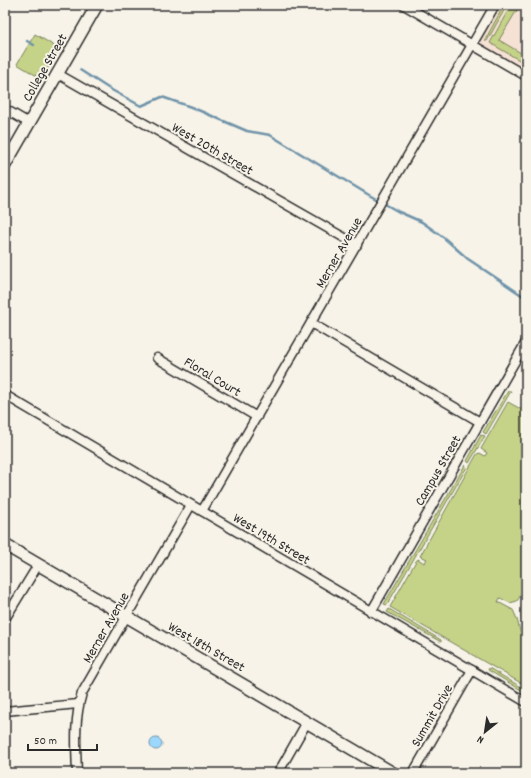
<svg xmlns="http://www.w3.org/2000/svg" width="531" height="778" font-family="Dekko,sans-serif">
	<rect width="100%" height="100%" fill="#f7f3e8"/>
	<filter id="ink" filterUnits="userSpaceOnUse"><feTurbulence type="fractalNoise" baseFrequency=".025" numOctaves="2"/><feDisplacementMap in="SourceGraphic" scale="8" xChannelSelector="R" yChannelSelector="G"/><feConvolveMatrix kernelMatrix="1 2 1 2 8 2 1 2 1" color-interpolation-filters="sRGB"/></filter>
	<g filter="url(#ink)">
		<!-- built -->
		<path fill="#f6e2d5" d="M495 5H526V76L472 45Z"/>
		<!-- green -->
		<g fill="#c5d388" stroke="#787f5a">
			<path d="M504 5H507L487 41 485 40Z"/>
			<path d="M511 5H520L499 40 526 56V64L490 43Z"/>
			<path d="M35 34 59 49 42 79 17 64Z"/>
			<path d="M508 391H511L486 434 483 432Z"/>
			<path d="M508 402 526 412V587L517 601 510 603 500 598 498 602 513 610 517 619 520 631 526 643V686L390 607 416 561 418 559 424 563 427 559 420 556 477 454 480 453 485 456 487 453 481 449 482 447Z"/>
			<path d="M481 435 485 436 469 463 467 461Z"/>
			<path d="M465 465 467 467 387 605 384 604Z"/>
			<path d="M526 595V635C520 622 519 608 526 595Z"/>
			<path d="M389 609 441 640V642L387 612Z"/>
			<path d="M489 668 526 690V693L488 670Z"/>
		</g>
		<!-- water -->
		<circle fill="#9cd8fd" stroke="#6f93a9" cx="156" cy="744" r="6"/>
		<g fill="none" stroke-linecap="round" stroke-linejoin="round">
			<!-- stream -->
			<g stroke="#6f93a9" stroke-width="2.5">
				<path d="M27 41 34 45"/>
				<path d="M80 70 108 88 141 106 162 97 191 107 247 131 270 135 369 195 399 212 422 222 443 237 468 259 526 298"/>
			</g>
			<!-- street casing -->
			<g stroke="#2b2b2b" stroke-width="11">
				<g id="street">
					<path d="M404 5 526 76"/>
					<path d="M58 74 357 245"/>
					<path d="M5 109 29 123"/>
					<path d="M311 323 480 422"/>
					<path d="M157 358 257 417"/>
					<path d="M5 395 526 702"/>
					<path d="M202 511 495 5"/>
					<path d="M371 612 526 342"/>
					<path d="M5 619 38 565"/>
					<path d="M5 711 78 704"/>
					<path d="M77 773C76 746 74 720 82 693L191 505"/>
					<path d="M278 773 307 722"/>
					<path d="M413 773 472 670"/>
				</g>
			</g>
			<!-- secondary casing -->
			<g stroke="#2b2b2b" stroke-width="14">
				<g id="secondary">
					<path d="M5 165 97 5"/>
					<path d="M5 545 393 773"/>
				</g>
			</g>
			<!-- street -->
			<use href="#street" stroke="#f7f3e8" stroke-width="8"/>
			<!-- secondary -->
			<use href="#secondary" stroke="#f7f3e8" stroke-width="11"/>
		</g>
	</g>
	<g text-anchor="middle" stroke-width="4" stroke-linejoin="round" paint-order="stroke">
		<!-- street labels -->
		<g font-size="14" fill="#2b2b2b" stroke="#f7f3e8">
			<text transform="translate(44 67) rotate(-60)" y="5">College Street</text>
			<text transform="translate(213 148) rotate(30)" y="5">West 20th Street</text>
			<text transform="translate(338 252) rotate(-60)" y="5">Merner Avenue</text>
			<text transform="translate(213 376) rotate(31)" y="5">Floral Court</text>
			<text transform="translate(437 470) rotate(-60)" y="5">Campus Street</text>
			<text transform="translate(272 538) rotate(31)" y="5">West 19th Street</text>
			<text transform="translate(105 627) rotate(-60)" y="5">Merner Avenue</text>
			<text transform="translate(207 646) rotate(30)" y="5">West 18th Street</text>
			<text transform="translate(431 715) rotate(-60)" y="5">Summit Drive</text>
		</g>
	</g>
	<!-- margin -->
	<rect width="531" height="778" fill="none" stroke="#f7f3e8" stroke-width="20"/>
	<rect x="10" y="10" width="511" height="758" fill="none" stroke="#2b2b2b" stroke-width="1.5" filter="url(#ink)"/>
	<!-- north arrow -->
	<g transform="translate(485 732) rotate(210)" stroke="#f7f3e8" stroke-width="3" paint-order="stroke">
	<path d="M0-3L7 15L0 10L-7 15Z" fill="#2b2b2b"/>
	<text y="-6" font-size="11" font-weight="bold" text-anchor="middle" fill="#2b2b2b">N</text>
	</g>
	<!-- scale -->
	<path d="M28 744v6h69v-6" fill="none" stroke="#2b2b2b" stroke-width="2"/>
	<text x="34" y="744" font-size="12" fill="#2b2b2b" stroke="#f7f3e8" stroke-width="3" paint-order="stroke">50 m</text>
</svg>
